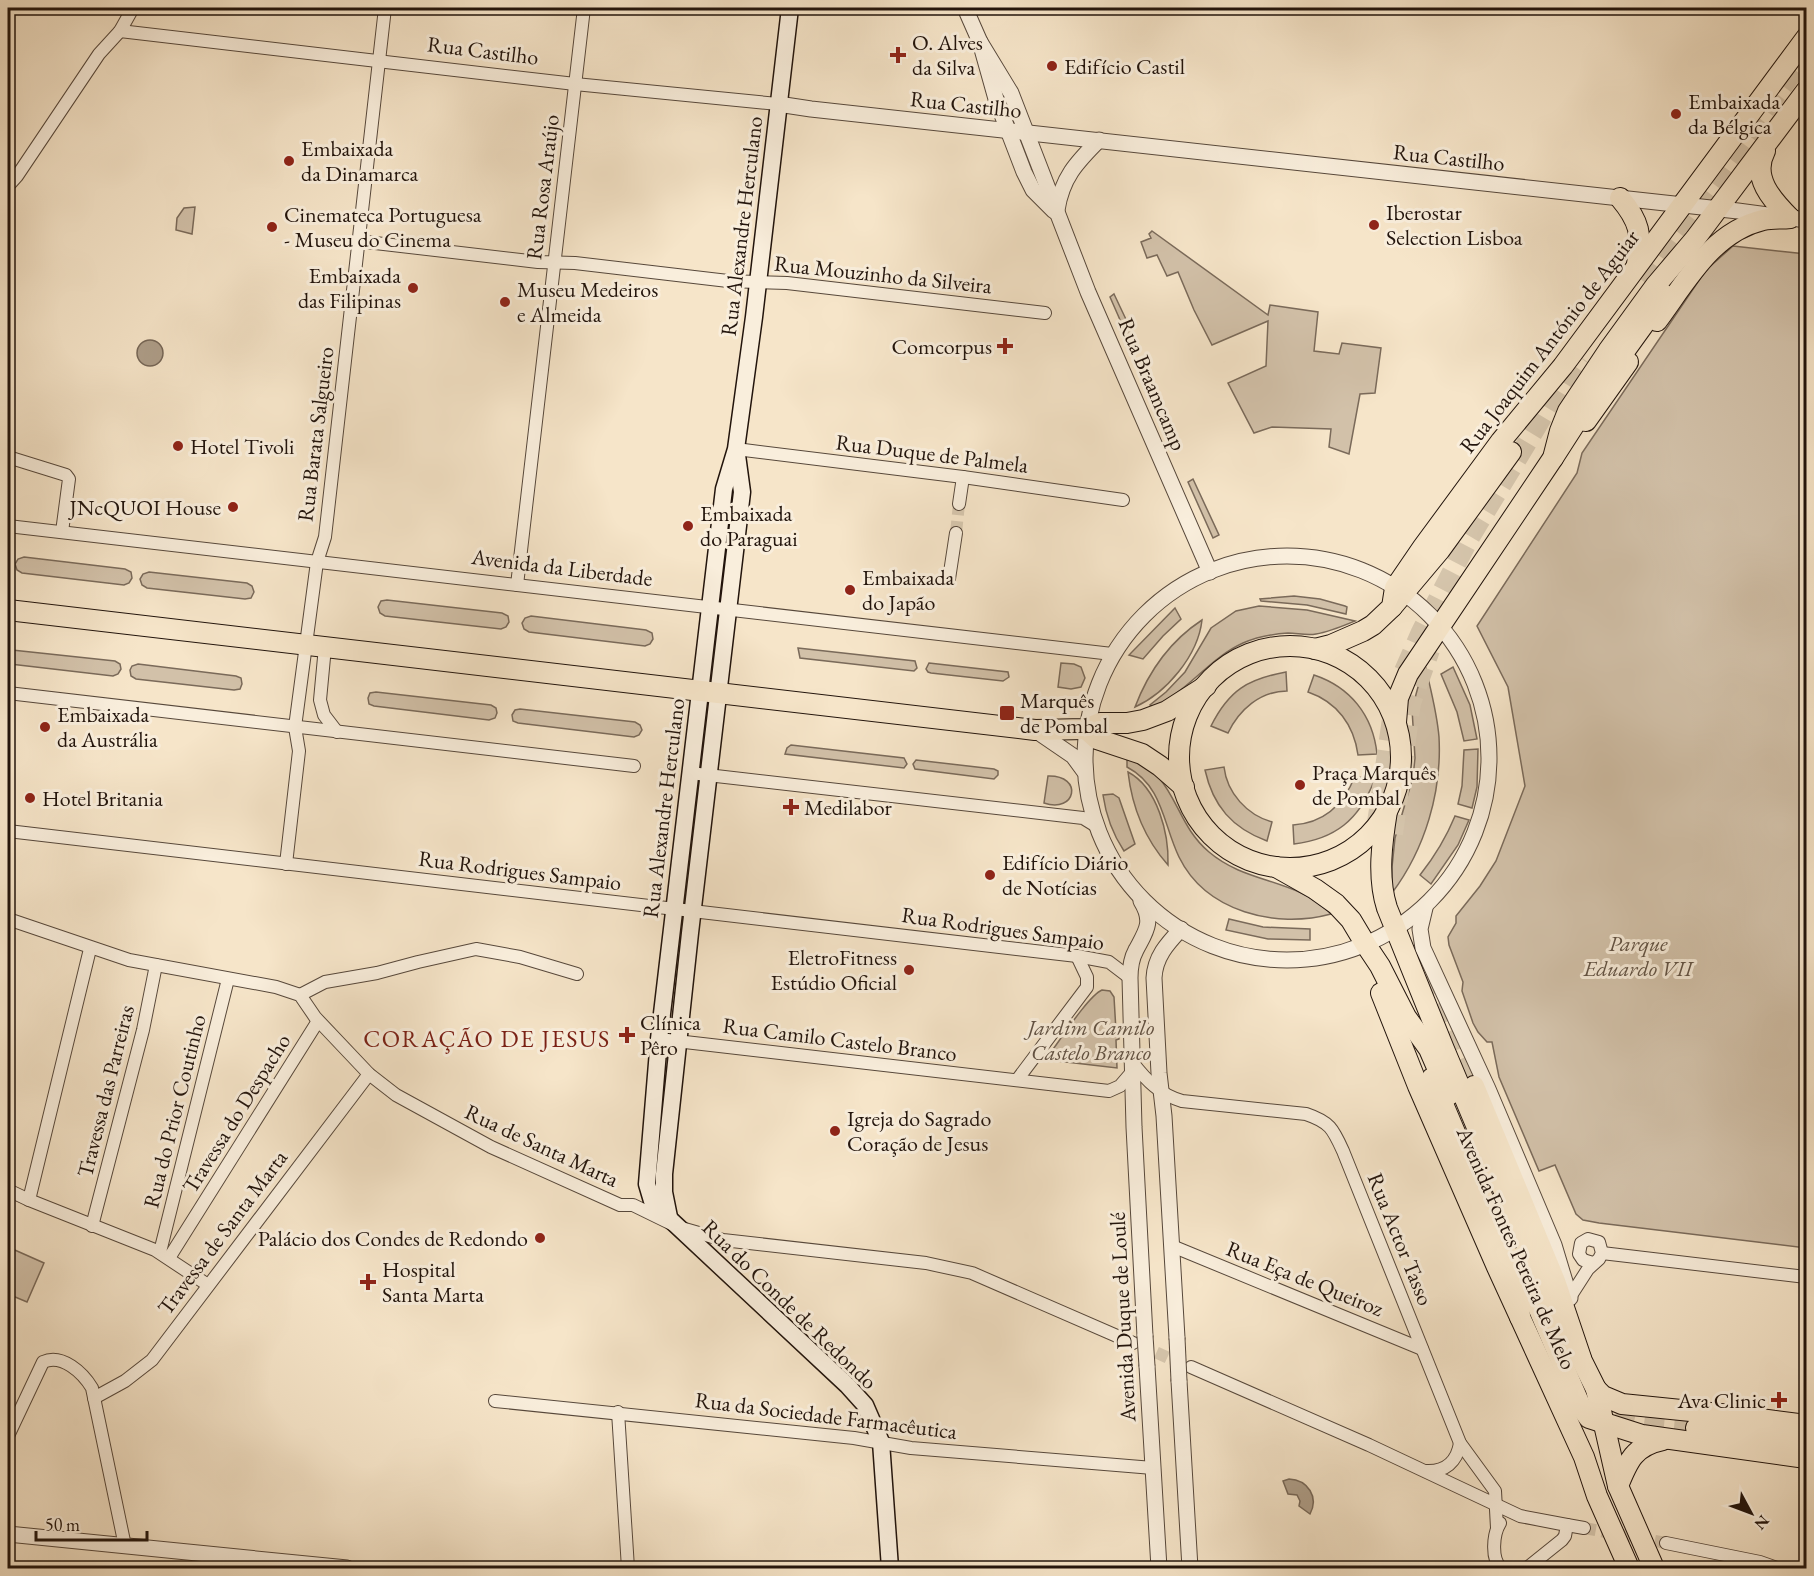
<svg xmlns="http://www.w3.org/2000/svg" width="1814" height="1576" font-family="'EB Garamond',serif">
	<rect width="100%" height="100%" fill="#f6e5c9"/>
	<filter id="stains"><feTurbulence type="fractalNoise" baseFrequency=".00333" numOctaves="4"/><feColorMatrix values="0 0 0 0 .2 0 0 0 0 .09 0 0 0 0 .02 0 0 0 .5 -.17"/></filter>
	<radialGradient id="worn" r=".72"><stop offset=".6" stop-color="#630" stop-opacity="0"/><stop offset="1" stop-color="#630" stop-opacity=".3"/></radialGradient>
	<!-- green -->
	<g fill="#d2c1a9" stroke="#7a6a5a" stroke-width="1.5">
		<path d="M195 207 192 234 176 230 177 218 184 208Z"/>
		<path d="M1152 231 1268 315 1270 305 1318 312 1314 351 1339 354 1342 343 1381 348 1375 393 1360 394 1349 454 1329 447 1331 429 1272 427 1254 433 1228 383 1266 366 1268 321 1212 345 1194 310 1178 272 1167 276 1157 255 1147 258 1141 242 1151 238 1149 234Z"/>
		<path d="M1733 246 1806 254V1248L1599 1223 1583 1220 1576 1214 1555 1165 1539 1171 1499 1077 1492 1042H1487L1478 1032 1473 1023 1462 991 1463 982 1449 945 1448 937 1456 923V916L1480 886 1496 861 1525 786 1508 687 1477 626 1577 473 1582 453 1706 270Z"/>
		<path d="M1114 294 1140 349 1135 354 1110 297Z"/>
		<path d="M1193 479 1219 535 1213 538 1188 482Z"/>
		<path d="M24 557 125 569 131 572 132 578 129 583 124 585 22 573 17 570 15 564 18 559Z"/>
		<path d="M149 572 247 583 252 586 254 592 251 598 245 599 147 588 142 585 140 579 143 574Z"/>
		<path d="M1294 596 1320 599 1345 606 1347 607 1346 614 1307 605 1261 601 1260 599Z"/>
		<path d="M387 600 502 613 508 616 509 622 506 627 501 629 385 616 380 613 378 607 381 601Z"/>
		<path d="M1259 606 1307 610 1355 621C1343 626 1329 632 1316 634 1307 636 1297 633 1288 633 1273 634 1257 637 1243 643 1208 659 1189 691 1153 707L1150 705 1166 692 1185 672 1211 628 1236 611Z"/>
		<path d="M1175 608 1181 619 1163 636 1143 659 1129 655Z"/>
		<path d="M531 616 646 630 652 633 653 639 650 644 645 646 529 632 524 629 522 623 525 618Z"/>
		<path d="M1202 620C1198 656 1166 693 1135 707 1148 673 1170 641 1202 620Z"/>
		<path d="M798 648 915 661 917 668 914 671 800 658Z"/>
		<path d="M12 650 115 661 120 664 121 669 118 674 113 676 10 664 8 663V651Z"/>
		<path d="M929 663 1008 672 1009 677 1003 681 931 673 928 672 926 669Z"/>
		<path d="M1061 663 1074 664 1081 667 1085 678 1081 687 1071 689 1058 687Z"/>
		<path d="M138 664 236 676 241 678 242 684 240 689 234 690 136 679 131 676 130 670 132 666Z"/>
		<path d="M1453 667 1470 705 1477 739 1464 741 1457 712 1441 674Z"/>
		<path d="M1426 669C1431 691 1437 713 1439 737 1442 792 1425 849 1392 893V867L1395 838 1413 777 1415 758 1412 709 1418 687Z"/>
		<path d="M1286 672 1287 691C1260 691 1239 710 1228 733L1211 726C1229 690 1248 679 1286 672Z"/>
		<path d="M1314 675C1350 687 1373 715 1377 754L1358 755C1354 725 1337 702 1308 692Z"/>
		<path d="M376 692 491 705 496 708 497 713 495 718 489 720 374 706 369 704 368 698 370 693Z"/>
		<path d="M520 709 635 722 640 725 642 730 639 735 634 737 518 723 513 721 512 715 515 710Z"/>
		<path d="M791 745 904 758 907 764 904 768 785 754 787 748Z"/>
		<path d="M1478 749 1477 787 1472 808 1458 804 1462 786 1464 750Z"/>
		<path d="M1127 756C1178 775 1172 821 1209 852 1248 885 1294 877 1331 914 1276 929 1206 912 1179 857 1163 824 1163 786 1127 767Z"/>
		<path d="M916 760 994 769 998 771V775L994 779 915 769 913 764Z"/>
		<path d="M1224 767C1227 793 1247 815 1272 822L1267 841C1232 828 1213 806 1205 770Z"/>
		<path d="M1128 772C1158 788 1169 834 1168 865 1144 838 1132 807 1128 772Z"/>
		<path d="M1048 776C1084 775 1076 814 1044 803Z"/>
		<path d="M1355 776 1374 781C1359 820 1335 839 1294 844L1293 825C1324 823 1344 804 1355 776Z"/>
		<path d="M1113 794 1119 798 1135 844 1124 851C1112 833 1106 816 1103 795Z"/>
		<path d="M1455 816 1469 820 1458 845 1431 884 1420 875C1435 856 1446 838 1455 816Z"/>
		<path d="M1229 919 1263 927 1310 929V940L1268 939 1226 930Z"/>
		<path d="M1102 990 1110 991 1114 997 1116 1031 1119 1032V1039L1116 1040 1117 1068 1049 1060 1048 1056C1059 1042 1088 996 1102 990Z"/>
		<path d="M8 1247 44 1263 27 1302 8 1294Z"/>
	</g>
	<!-- water -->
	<g fill="#ae9e89" stroke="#766757" stroke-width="1.5">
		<circle cx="150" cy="353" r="13"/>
		<path d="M1289 1479C1308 1480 1319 1497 1310 1514L1299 1506 1300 1501 1297 1495 1288 1494 1283 1481Z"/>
	</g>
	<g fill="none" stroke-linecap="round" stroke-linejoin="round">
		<!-- minor-tunnel -->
		<g stroke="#d6c6ad" stroke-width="12" stroke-dasharray="12 6" stroke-linecap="butt">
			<path d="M956 533 959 504"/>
			<path d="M1140 1345 1184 1365"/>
			<path d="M1584 1528 1666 1543"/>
		</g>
		<!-- trunk-tunnel -->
		<g stroke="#d6c6ad" stroke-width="20" stroke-dasharray="20 10" stroke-linecap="butt">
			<path d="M1747 134 1806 55"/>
			<path d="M1647 284 1763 127"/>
			<path d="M1404 671 1421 632 1469 539 1567 376 1581 357"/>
			<path d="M1376 830 1394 705"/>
			<path d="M1393 834 1411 703 1430 650"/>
			<path d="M1413 949 1474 1086"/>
			<path d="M1589 1401C1616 1425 1661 1423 1696 1428"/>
		</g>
		<!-- minor casing -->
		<g stroke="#57483b" stroke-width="14">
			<g id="minor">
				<path d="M120 31 575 84 778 104"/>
				<path d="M8 186 17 176 99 54 120 31 133 8"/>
				<path d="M358 241 538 262 575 263 728 281 787 283 1045 313"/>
				<path d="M736 449 963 477 1123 500"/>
				<path d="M8 457 66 475 69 479 62 532"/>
				<path d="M959 504 963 477"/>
				<path d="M8 526 1112 654"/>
				<path d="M949 579 956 533"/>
				<path d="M517 585 584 8"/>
				<path d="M325 647 320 700 324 715 337 732"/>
				<path d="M8 693 634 766"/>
				<path d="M690 773 1083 818 1096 826"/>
				<path d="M8 831 1077 956 1109 962 1130 978"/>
				<path d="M286 864 299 751 295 727 317 562 325 537 385 8"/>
				<path d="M8 919 129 960 276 987 300 995 315 1017 369 1074 396 1095 491 1147 620 1205H633L678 1227 723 1240 926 1263 972 1273 1133 1343"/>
				<path d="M300 995 325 982 377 973 418 962 476 949 520 957 577 974"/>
				<path d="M659 1039 1109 1091 1120 1086 1132 1072"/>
				<path d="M1132 1062C1147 1081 1159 1094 1182 1101L1306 1114C1330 1122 1333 1129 1343 1151L1460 1443 1495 1491 1497 1528"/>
				<path d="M1017 1080 1087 987V977L1077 956"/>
				<path d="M8 1190 29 1200 155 1250 208 1285"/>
				<path d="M29 1200 90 949"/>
				<path d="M92 1226 143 1030 156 965"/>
				<path d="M1172 1246 1422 1349"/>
				<path d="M160 1252 228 979"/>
				<path d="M1602 1253 1806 1277"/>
				<path d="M169 1258 318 1021"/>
				<path d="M1570 1297 1588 1269 1599 1259 1602 1253 1599 1242 1588 1239 1581 1243 1579 1254 1583 1260 1593 1263"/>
				<path d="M1191 1367 1369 1445 1520 1516 1567 1525 1565 1536 1562 1540 1527 1568"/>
				<path d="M94 1398 125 1381 152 1360 369 1074"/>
				<path d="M495 1401 854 1438 911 1448 1153 1468"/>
				<path d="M618 1412 628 1568"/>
				<path d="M8 1436 43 1362C62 1353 83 1373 92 1388L125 1546"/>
				<path d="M1426 1471C1445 1472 1457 1462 1460 1443"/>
				<path d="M1500 1523C1493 1534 1491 1559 1501 1568"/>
				<path d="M1567 1525 1584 1528"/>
				<path d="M1666 1543 1760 1562 1777 1568"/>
			</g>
		</g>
		<!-- tertiary casing -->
		<g stroke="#57483b" stroke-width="17">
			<g id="tertiary">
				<path d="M965 8 980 42 996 99 1024 172 1033 190 1054 211"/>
				<path d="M980 42 1011 93 1088 292 1210 572"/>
				<path d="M778 104 811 109 1738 211 1806 220"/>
				<path d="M1057 210C1062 178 1076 163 1099 140"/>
				<circle cx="1287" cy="758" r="202"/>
				<path d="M1035 730 1073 756 1084 771"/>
				<path d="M1141 901C1154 922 1146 931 1136 950 1131 959 1130 968 1130 978L1134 1127 1145 1336"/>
				<path d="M1425 908 1420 929 1423 948 1488 1089 1554 1245 1570 1298"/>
				<path d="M1177 1338 1164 1116 1159 1073 1154 978C1155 957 1167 944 1181 929"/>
				<path d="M1147 1366 1159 1568"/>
				<path d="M1179 1381 1190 1568"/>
				<path d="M8 1534 347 1568"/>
			</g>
		</g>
		<!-- secondary casing -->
		<g stroke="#22140c" stroke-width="19">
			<g id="secondary">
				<path d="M790 8 754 317 736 449 724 489 659 1039 647 1184 652 1201 660 1210 847 1385 865 1405 881 1442 890 1568"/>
				<path d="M669 1217 664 1192V1174L690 933 742 492 737 455"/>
			</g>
		</g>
		<!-- primary casing -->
		<g stroke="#22140c" stroke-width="22">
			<g id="primary">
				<path d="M1765 151C1751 177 1772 200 1790 218"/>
				<path d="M1620 198C1640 222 1642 234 1637 264"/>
				<path d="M1657 321C1686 282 1712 232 1763 220 1772 218 1781 219 1790 218"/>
				<path d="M1586 421 1628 362"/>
				<path d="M8 610 1035 730 1086 729 1100 723H1127L1143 720 1167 711 1206 686"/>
				<circle cx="1290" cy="757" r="111"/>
				<path d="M1315 649 1331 645 1363 631 1373 625 1392 607 1395 588 1423 547 1501 441 1563 366 1806 38"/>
				<path d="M1396 722 1398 698 1408 674 1553 458 1560 431 1568 411 1608 351 1656 285 1695 239 1806 91"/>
				<path d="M1086 729 1097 739 1142 754 1160 766 1184 787"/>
				<path d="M1387 811C1382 842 1377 877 1387 908L1444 1049 1540 1277 1596 1389 1618 1486 1654 1568"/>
				<path d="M1276 867 1315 889 1336 904 1351 920 1366 945 1380 966 1406 1017 1429 1049 1449 1095"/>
				<path d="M1381 993 1418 1086 1497 1267 1584 1457 1597 1496 1629 1568"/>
				<path d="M1517 1258 1581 1407 1589 1418 1642 1435 1806 1458"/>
				<path d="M1596 1389 1603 1396 1622 1404 1730 1415 1806 1425"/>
				<path d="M1696 1428 1806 1442"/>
				<path d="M1618 1486C1628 1461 1634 1446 1663 1440"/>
			</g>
		</g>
		<!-- trunk casing -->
		<g stroke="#22140c" stroke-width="22">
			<g id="trunk">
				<path d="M1553 458 1598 388 1665 295"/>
				<path d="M1392 607 1440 550 1511 452"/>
				<path d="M1432 1078 1514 1272 1518 1286 1520 1317"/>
				<path d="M1474 1086 1555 1281 1581 1358"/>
			</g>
		</g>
		<!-- minor -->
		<use href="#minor" stroke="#f9eedc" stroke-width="12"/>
		<!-- tertiary -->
		<use href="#tertiary" stroke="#f9eedc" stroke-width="15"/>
		<!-- secondary -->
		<use href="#secondary" stroke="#f9eedc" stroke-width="16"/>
		<!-- primary -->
		<use href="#primary" stroke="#f6e5c9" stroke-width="20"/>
		<!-- trunk -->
		<use href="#trunk" stroke="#f6e5c9" stroke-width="20"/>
		<!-- tertiary-bridge casing -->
		<g stroke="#57483b" stroke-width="17" stroke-linecap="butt">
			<g id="tertiary-bridge">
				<path d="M1145 1336 1147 1366"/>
				<path d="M1177 1338 1179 1381"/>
			</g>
		</g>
		<!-- tertiary-bridge -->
		<use href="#tertiary-bridge" stroke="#f9eedc" stroke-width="15"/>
	</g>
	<!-- markers -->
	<g fill="#8f2418" stroke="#f9eedc" stroke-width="2">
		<path d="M895 46h6v6h6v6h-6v6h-6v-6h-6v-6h6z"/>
		<circle cx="1052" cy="66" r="6"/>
		<circle cx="1676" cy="114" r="6"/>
		<circle cx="289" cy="161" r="6"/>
		<circle cx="1374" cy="225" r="6"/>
		<circle cx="272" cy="227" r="6"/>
		<circle cx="413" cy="288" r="6"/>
		<circle cx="505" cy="302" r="6"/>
		<path d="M1002 337h6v6h6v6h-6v6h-6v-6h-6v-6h6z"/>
		<circle cx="178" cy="446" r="6"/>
		<circle cx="233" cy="507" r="6"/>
		<circle cx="688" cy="526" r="6"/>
		<circle cx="850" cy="590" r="6"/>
		<rect x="999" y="705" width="16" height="16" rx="3"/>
		<circle cx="45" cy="727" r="6"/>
		<circle cx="1300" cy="785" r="6"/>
		<circle cx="30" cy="798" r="6"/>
		<path d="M788 798h6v6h6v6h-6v6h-6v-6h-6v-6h6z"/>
		<circle cx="990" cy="875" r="6"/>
		<circle cx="909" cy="970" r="6"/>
		<path d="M624 1026h6v6h6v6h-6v6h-6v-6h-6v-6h6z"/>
		<circle cx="835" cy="1131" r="6"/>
		<circle cx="540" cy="1238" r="6"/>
		<path d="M365 1273h6v6h6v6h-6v6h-6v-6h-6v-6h6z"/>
		<path d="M1776 1391h6v6h6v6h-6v6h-6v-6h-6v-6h6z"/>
	</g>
	<g text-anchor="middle" stroke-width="6" stroke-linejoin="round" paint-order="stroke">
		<!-- poi labels -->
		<g font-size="22" fill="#22140c" stroke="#f9eedc" text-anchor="start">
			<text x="912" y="50">O. Alves<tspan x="912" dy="25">da Silva</tspan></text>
			<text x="1064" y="74">Edifício Castil</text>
			<text x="1688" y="109">Embaixada<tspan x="1688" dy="25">da Bélgica</tspan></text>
			<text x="301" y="156">Embaixada<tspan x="301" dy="25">da Dinamarca</tspan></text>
			<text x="1386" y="220">Iberostar<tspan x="1386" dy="25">Selection Lisboa</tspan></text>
			<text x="284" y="222">Cinemateca Portuguesa<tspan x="284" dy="25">- Museu do Cinema</tspan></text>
			<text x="401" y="283" text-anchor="end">Embaixada<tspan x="401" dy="25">das Filipinas</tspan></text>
			<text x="517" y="297">Museu Medeiros<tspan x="517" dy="25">e Almeida</tspan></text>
			<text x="992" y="354" text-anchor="end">Comcorpus</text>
			<text x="190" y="454">Hotel Tivoli</text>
			<text x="221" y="515" text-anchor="end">JNcQUOI House</text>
			<text x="700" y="521">Embaixada<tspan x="700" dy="25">do Paraguai</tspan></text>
			<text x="862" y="585">Embaixada<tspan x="862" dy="25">do Japão</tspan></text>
			<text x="1020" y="708">Marquês<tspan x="1020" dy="25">de Pombal</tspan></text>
			<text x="57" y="722">Embaixada<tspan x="57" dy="25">da Austrália</tspan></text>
			<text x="1312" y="780">Praça Marquês<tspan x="1312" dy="25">de Pombal</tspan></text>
			<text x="42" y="806">Hotel Britania</text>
			<text x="804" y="815">Medilabor</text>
			<text x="1002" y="870">Edifício Diário<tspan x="1002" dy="25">de Notícias</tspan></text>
			<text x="897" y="965" text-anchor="end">EletroFitness<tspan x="897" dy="25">Estúdio Oficial</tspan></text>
			<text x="640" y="1030">Clínica<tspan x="640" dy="25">Pêro</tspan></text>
			<text x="847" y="1126">Igreja do Sagrado<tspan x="847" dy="25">Coração de Jesus</tspan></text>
			<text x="528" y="1246" text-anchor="end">Palácio dos Condes de Redondo</text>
			<text x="382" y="1277">Hospital<tspan x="382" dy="25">Santa Marta</tspan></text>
			<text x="1766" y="1408" text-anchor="end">Ava Clinic</text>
		</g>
		<!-- street labels -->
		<g font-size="22" fill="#22140c" stroke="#f9eedc">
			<text transform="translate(483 50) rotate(7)" y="8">Rua Castilho</text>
			<text transform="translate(966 104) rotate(6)" y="8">Rua Castilho</text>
			<text transform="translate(1449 157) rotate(6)" y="8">Rua Castilho</text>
			<text transform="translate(542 187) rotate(-83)" y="8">Rua Rosa Araújo</text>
			<text transform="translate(741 226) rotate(-83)" y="8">Rua Alexandre Herculano</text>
			<text transform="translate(883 274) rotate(6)" y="8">Rua Mouzinho da Silveira</text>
			<text transform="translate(1549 341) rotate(-52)" y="8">Rua Joaquim António de Aguiar</text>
			<text transform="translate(1153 384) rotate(67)" y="8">Rua Braamcamp</text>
			<text transform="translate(315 434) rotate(-83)" y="8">Rua Barata Salgueiro</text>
			<text transform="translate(932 453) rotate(7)" y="8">Rua Duque de Palmela</text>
			<text transform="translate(562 567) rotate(7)" y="8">Avenida da Liberdade</text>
			<text transform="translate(663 808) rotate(-83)" y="8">Rua Alexandre Herculano</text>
			<text transform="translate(520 870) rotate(7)" y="8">Rua Rodrigues Sampaio</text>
			<text transform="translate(1003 928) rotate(8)" y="8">Rua Rodrigues Sampaio</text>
			<text transform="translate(840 1039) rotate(7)" y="8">Rua Camilo Castelo Branco</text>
			<text transform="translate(105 1091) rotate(-76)" y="8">Travessa das Parreiras</text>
			<text transform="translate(174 1111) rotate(-76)" y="8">Rua do Prior Coutinho</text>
			<text transform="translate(236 1113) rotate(-58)" y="8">Travessa do Despacho</text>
			<text transform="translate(542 1145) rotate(25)" y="8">Rua de Santa Marta</text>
			<text transform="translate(222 1232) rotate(-53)" y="8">Travessa de Santa Marta</text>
			<text transform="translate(1401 1239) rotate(68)" y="8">Rua Actor Tasso</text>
			<text transform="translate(1517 1248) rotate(66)" y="8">Avenida Fontes Pereira de Melo</text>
			<text transform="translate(1305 1278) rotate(22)" y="8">Rua Eça de Queiroz</text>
			<text transform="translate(790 1304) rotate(44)" y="8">Rua do Conde de Redondo</text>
			<text transform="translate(1122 1317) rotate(-93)" y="8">Avenida Duque de Loulé</text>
			<text transform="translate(826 1415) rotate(7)" y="8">Rua da Sociedade Farmacêutica</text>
		</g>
		<!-- park labels -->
		<g font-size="22" font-style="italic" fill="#605143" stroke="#f9eedc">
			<text x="1638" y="951">Parque<tspan x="1638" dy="25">Eduardo VII</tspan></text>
			<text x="1091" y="1035">Jardim Camilo<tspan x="1091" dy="25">Castelo Branco</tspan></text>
		</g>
		<!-- neighbourhood labels -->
		<g font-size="24" letter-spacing="1.5" fill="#7a1f14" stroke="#f9eedc">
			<text x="487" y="1047">CORAÇÃO DE JESUS</text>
		</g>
	</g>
	<!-- margin -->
	<rect width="1814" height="1576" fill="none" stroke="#f6e5c9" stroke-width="30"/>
	<rect x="9" y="9" width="1796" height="1558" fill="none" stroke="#22140c" stroke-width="3"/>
	<rect x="15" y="15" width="1784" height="1546" fill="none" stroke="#22140c" stroke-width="1.5"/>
	<!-- north arrow -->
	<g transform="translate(1751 1513) rotate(131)" stroke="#f9eedc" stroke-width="4.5" paint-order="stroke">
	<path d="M0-4.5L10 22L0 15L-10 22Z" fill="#22140c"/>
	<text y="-9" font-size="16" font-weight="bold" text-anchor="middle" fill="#22140c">N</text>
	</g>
	<!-- scale -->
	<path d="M36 1531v9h111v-9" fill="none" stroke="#22140c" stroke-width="3"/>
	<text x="45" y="1531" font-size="18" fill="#22140c" stroke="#f9eedc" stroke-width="4.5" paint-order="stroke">50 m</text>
	<rect width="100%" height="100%" filter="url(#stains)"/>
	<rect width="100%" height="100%" fill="url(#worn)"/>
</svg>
